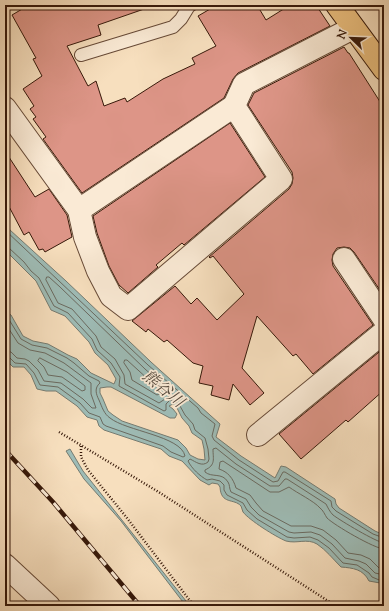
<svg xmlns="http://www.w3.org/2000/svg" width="389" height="611" font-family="'Sorts Mill Goudy','Noto Serif JP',serif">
	<rect width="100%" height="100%" fill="#f7dfbe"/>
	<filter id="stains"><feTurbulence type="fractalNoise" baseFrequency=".005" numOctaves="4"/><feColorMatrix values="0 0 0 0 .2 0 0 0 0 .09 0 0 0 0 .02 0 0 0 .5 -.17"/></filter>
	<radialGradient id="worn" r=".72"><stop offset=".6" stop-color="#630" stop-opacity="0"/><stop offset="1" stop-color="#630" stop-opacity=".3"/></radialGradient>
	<!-- water -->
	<g fill="#9ebcb6" stroke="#757b71" fill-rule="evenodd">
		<path d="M5 223 10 230 66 281 151 362 220 424 216 437 241 456 275 478 281 466 286 467 335 499 336 504 339 508 375 531 384 535V587L380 583 369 581C363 569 353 568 341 567 333 559 326 550 317 544 307 538 297 544 286 541 276 537 249 520 243 512 242 510 242 508 241 506 234 498 221 505 220 487L218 484 212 483 209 485 200 480 182 461 169 456 161 449 104 430 99 426 97 420 87 417 77 406 56 391H46L37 389 31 375 24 367H13L5 359V311L11 315 23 336 33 341 48 344 68 355 77 359 91 373 114 384 116 379 108 365 95 353 89 342 65 316 51 310 36 281 5 250ZM107 387H111L170 418H175L177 414 173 409 169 406 173 404 177 408 182 418 189 426 192 433 202 440 204 449 205 460 198 459 190 455 186 448 178 440 122 421 113 415 108 411 103 399 100 393V388Z"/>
		<path d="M70 449 83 471 190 606H186L121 521 84 479 66 451Z"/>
	</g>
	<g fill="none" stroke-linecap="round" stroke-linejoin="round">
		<!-- shore -->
		<g stroke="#6a6a60" stroke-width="1">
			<path d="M5 230 148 365 198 408 201 413 215 424 212 436 214 440 239 460 273 482 278 481 283 472H285L331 501 332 507 336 511 373 534 384 538"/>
			<path d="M5 247 9 248 24 262 31 271 39 278 54 306 68 313 92 339 97 350 111 363 120 377 119 386 164 411 166 410V404L170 400 175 401 180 406 185 415 193 424 195 430 205 438 208 449 209 459 208 462C202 467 196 462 190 459L188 461C192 469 200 476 207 480L212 479 220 481 224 485V490L227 495 243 503 247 510 257 519 287 537 294 538 310 537 318 540 329 548 343 563 357 565 369 573 372 577 384 582"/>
			<path d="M47 277H49L60 287 145 369 171 392V395L159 403 125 384 124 375 115 359 101 347 96 336 72 309 58 303 46 280Z"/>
			<path d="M5 316 8 318 21 339 32 345 47 348 67 358 74 363 89 376 99 381 100 383C94 388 96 394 99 400 102 407 104 414 110 418 126 431 181 436 185 456L183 457 171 452 163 446 106 426 103 424 100 417 89 413 80 403 58 387 40 385 34 373 26 364 15 363 9 357 5 356"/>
			<path d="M5 323 18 343 30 350 45 353 64 363 91 383V394L96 408H92L83 399 61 383 44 381 38 370 29 361 25 359 17 358 11 352 5 351"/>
			<path d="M40 358 67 372 85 386V390L82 391 62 377 48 375 44 367 38 361Z"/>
			<path d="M125 360H127L161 391V393L157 395 132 380 130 372 124 363Z"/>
			<path d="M384 543C376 542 341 521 333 515 330 512 328 508 326 504L287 479H285L279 486H270L236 464 216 448 213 449C213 459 216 465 205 470V472C212 478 222 472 228 482 230 485 229 488 231 492L246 499 251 507 259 515 289 532 294 533 311 532 320 535 332 544 345 558 359 561 366 564 375 573 384 575"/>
			<path d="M384 549C375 549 334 525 327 518 325 515 323 510 320 508 314 501 297 493 289 487L279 492H270L223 461 220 462 219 469C228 472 233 478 236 488L250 495 256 503 263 511 291 526H311L323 530 336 540 348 553 361 555 370 559 379 568 384 569"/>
		</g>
	</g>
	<!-- building -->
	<g fill="#dd9587" stroke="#37190a">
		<path d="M29 5H147V8L98 25 101 35 67 46 88 86 96 81 104 106 125 98 127 102 163 79 195 64 192 58 216 46 198 16 217 5H257L266 20 290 5H316L330 26 238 73 233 79 224 98 82 193 43 139 46 137 33 119 36 117 30 109 34 106 23 89 42 76 33 59 36 58 12 15Z"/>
		<path d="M344 47 348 53H349L384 108V296L354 252 350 248 344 247 337 248 333 254 332 260 333 266 373 325 313 374 296 354 293 356 257 316 242 368 264 393 250 405 233 384 229 400 211 395 213 386 199 383 203 366 193 363 167 340 164 342 148 329 146 332 132 321 175 286 191 304 197 298 217 320 244 294 213 256 210 258 209 257 289 189 292 184 293 178 292 172 248 105 254 93Z"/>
		<path d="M230 123 265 177 184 245 182 243 156 265 158 267 128 293 119 285 109 266 97 233 93 216Z"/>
		<path d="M5 151 35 197 49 189 67 215 72 237 45 252 43 249 39 250 29 232 24 235 5 199Z"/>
		<path d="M384 348V390L348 422 346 420 301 459 279 434Z"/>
	</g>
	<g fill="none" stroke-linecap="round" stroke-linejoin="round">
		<!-- service casing -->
		<g stroke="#674a37" stroke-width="14">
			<path id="service" d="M81 55 173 27 181 19 189 6 191 5"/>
		</g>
		<!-- minor casing -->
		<g stroke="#674a37" stroke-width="24">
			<g id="minor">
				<path d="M5 108 79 210 85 237 98 271 111 296 128 309 281 179 234 106 244 84 353 28"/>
				<path d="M79 210 234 106"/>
				<path d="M344 259 384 319"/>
				<path d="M258 435 384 332"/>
				<path d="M5 565 49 606"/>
			</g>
		</g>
		<!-- primary casing -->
		<g stroke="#37190a" stroke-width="24">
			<path id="primary" d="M337 5 384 69"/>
		</g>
		<!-- path -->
		<g stroke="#37190a" stroke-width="2.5" stroke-dasharray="1 2" stroke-linecap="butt">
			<path d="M59 432 157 491 336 606"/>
			<path d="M81 446V457L88 470 127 518 194 606"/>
		</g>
		<!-- service -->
		<use href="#service" stroke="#faead5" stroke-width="12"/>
		<!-- minor -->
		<use href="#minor" stroke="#faead5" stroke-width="22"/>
		<!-- primary -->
		<use href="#primary" stroke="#ecc07f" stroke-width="22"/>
		<!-- rail casing -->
		<g stroke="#37190a" stroke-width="4.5">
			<path id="rail" d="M5 450 53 502 140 606"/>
		</g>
		<!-- rail -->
		<use href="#rail" stroke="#faead5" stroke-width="3" stroke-dasharray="9" stroke-linecap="butt"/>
	</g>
	<g text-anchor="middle" stroke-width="3.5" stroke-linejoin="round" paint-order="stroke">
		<!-- water labels -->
		<g font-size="16" font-style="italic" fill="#564a3e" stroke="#faead5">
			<text transform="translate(164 388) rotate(40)" y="6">熊谷川</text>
		</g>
	</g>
	<!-- margin -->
	<rect width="389" height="611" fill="none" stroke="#f7dfbe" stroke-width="20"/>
	<rect x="6" y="6" width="377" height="599" fill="none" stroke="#37190a" stroke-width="2"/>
	<rect x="10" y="10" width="369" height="591" fill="none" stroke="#37190a"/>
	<!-- north arrow -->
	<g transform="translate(351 38) rotate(293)" stroke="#faead5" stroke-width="3" paint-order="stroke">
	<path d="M0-3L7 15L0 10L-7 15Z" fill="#37190a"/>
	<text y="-6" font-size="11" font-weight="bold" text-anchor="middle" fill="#37190a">N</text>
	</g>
	<rect width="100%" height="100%" filter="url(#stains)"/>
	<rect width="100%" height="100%" fill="url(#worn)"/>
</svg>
